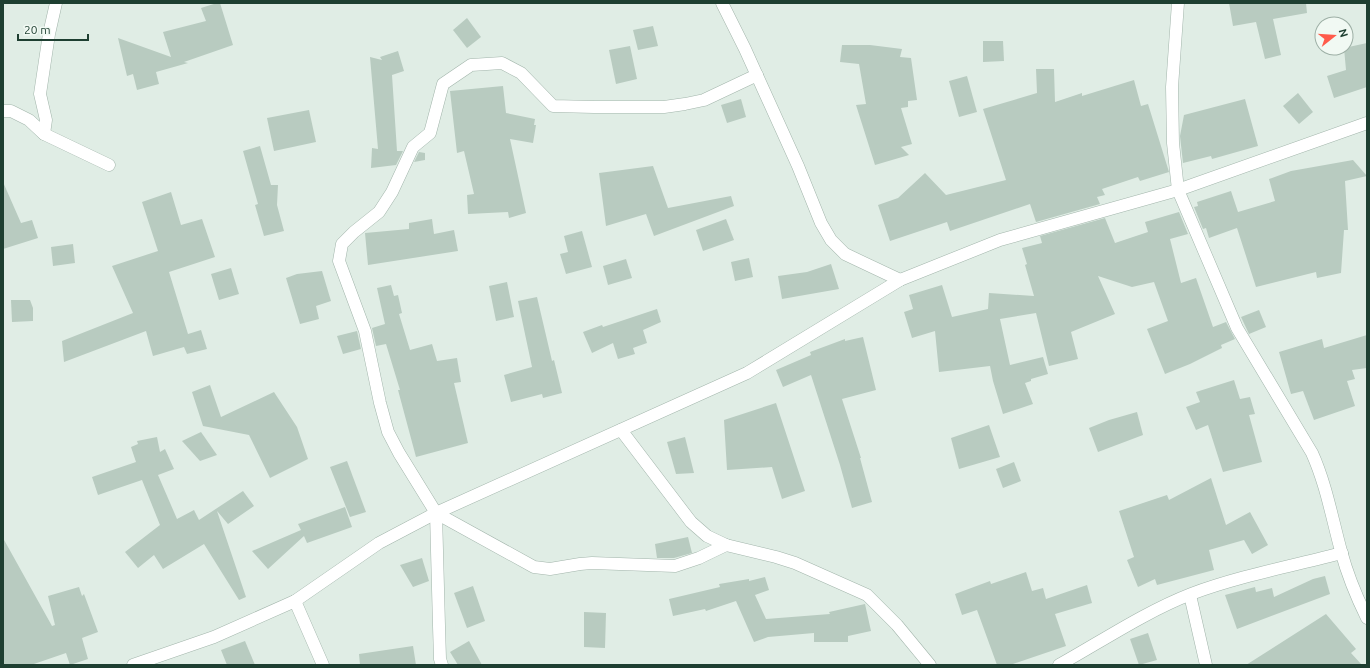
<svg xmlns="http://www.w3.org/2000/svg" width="1370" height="668" font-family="Ubuntu,sans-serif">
	<rect width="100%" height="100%" fill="#e0ede5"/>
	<!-- building -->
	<g fill="#b8cbc0">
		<path d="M217 3H220L233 45 184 62 188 63 156 72 159 84 137 90 133 74 127 76 118 38 171 57 163 32 206 21 201 8Z"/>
		<path d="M1229 3H1306L1307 13 1273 19 1281 55 1265 59 1256 22 1233 26Z"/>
		<path d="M467 18 481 37 467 48 453 30Z"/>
		<path d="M653 26 658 46 638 50 633 30Z"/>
		<path d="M983 41H1003L1004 61 983 62Z"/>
		<path d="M1367 43V87L1334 98 1327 76 1346 70 1344 48Z"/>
		<path d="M842 45H870L902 49 900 57 911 58 917 100 908 101V107L901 108 912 144 901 147 909 155 875 165 856 105 866 104 859 64 840 62Z"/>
		<path d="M630 46 637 79 616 84 609 50Z"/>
		<path d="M398 51 404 71 392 75 397 151H403L396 165 371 168 372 148 378 149 370 57 382 60 380 57Z"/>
		<path d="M1036 69H1054L1055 102 1082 93V96L1134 80 1141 106 1148 104 1169 172 1140 181 1138 177 1102 189 1105 195 1097 197 1100 204 1036 222 1030 204 950 231 947 222 890 241 878 205 898 198 925 173 946 195 1006 180 983 109 1037 93Z"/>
		<path d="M967 76 977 112 959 117 949 81Z"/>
		<path d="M503 86 506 113 535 119 534 125H536L533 143 510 139 526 213 509 218 508 212 468 214 467 195 474 194 464 151 457 153 450 91Z"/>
		<path d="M1298 93 1313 112 1299 124 1283 106Z"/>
		<path d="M741 99 746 117 727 123 721 105Z"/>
		<path d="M1245 99 1258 146 1212 159 1211 156 1183 163 1180 136 1184 115Z"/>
		<path d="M309 110 316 142 274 151 267 118Z"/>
		<path d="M260 146 271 185H278L277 205 284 231 264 236 255 205 258 204 243 151Z"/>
		<path d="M419 152 425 153V160L414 162Z"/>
		<path d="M1353 160 1367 176 1345 181 1348 230H1344L1341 273 1317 278 1316 272 1256 287 1237 228 1209 238 1206 228 1203 229 1194 207 1198 206 1197 202 1231 191 1238 212 1275 201 1269 179 1291 171Z"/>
		<path d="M653 166 668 208 731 196 734 206 654 236 646 214 606 226 599 173Z"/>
		<path d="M3 182 21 223 32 220 38 238 3 249Z"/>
		<path d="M171 192 181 225 202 219 215 257 169 272 188 334 201 330 207 349 187 354 184 347 153 356 146 331 64 362 62 341 133 313 112 266 158 251 142 202Z"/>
		<path d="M1179 212 1188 234 1170 239 1181 283 1196 278 1213 327 1226 322 1235 339 1221 345 1222 348 1190 364 1165 374 1147 329 1168 321 1154 282 1132 287 1098 276 1115 314 1071 332 1078 359 1049 366 1036 313 1000 319 1010 365 1043 357 1048 374 1031 379V381L1025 383 1033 404 1003 414 993 381 990 366 939 372 935 331 912 338 904 312 913 309 909 295 942 285 952 317 988 309 989 293 1034 296 1025 265 1027 264 1022 248 1042 243 1040 236 1105 218 1115 243 1148 232 1145 222Z"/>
		<path d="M432 219 434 234 454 230 458 251 368 265 365 233 409 229V223Z"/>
		<path d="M726 219 734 240 703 251 696 230Z"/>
		<path d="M582 231 592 267 566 274 560 254 568 252 564 236Z"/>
		<path d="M73 244 75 263 53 266 51 247Z"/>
		<path d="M749 258 753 277 735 281 731 262Z"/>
		<path d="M626 259 632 278 608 285 603 266Z"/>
		<path d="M831 264 839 289 782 299 778 276 807 272Z"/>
		<path d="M231 268 239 294 219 300 211 274Z"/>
		<path d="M322 271 331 301 316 306 319 319 300 324 286 278 297 274Z"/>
		<path d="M507 282 514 317 496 321 489 286Z"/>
		<path d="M391 285 394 296 398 295 402 313 399 314 410 350 432 344 437 361 457 358 461 382 454 383 468 443 416 457 398 390H400L386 344 376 346 372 328 385 324 377 288Z"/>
		<path d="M537 297 552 361 554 360 562 393 543 398 542 394 511 402 504 375 532 367 518 301Z"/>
		<path d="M11 300H30L33 308V321L12 322Z"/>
		<path d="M657 309 661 322 643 330 647 343 633 348 635 354 618 359 613 343 592 353 583 332 602 325 603 327Z"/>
		<path d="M1259 310 1266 327 1249 334 1241 317Z"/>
		<path d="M357 331 361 349 343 354 337 336Z"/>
		<path d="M1367 335V368L1352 370 1355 379 1347 381 1355 406 1314 420 1303 391 1291 394 1279 352 1322 339 1324 348Z"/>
		<path d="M863 337 876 390 842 399 861 458H860L872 502 852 508 840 465 811 375 783 387 776 370 811 355 810 352 845 339V341Z"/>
		<path d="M1234 380 1240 399 1250 397 1255 414 1249 415 1262 462 1223 472 1208 425 1196 430 1186 407 1200 402 1196 392Z"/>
		<path d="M210 385 221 417 274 392 297 427 308 459 270 478 249 435 203 426 192 392Z"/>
		<path d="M776 403 805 491 782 499 772 467 727 470 724 420Z"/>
		<path d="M1137 412 1143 435 1098 452 1089 428 1109 420Z"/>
		<path d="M989 425 1000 457 959 469 951 438Z"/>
		<path d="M201 432 217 455 200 461 182 441Z"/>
		<path d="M157 437 160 452 165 449 174 469 158 475 177 519 194 510 199 520 243 491 254 506 228 524 217 511 246 597 239 600 204 544 163 569 154 555 138 568 125 552 160 525 142 480 98 495 92 477 136 462 131 447 138 444 137 441Z"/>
		<path d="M685 437 694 473 676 474 667 442Z"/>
		<path d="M347 461 366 512 350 517 330 467Z"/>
		<path d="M1014 462 1021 481 1003 488 996 469Z"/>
		<path d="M1211 478 1226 525 1250 512 1268 545 1252 554 1244 540 1209 550 1214 570 1157 585 1155 579 1138 587 1127 560 1134 557 1119 511 1167 495 1169 500Z"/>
		<path d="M345 507 352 527 307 543 304 536 268 569 252 551 301 530 298 524Z"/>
		<path d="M688 537 692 553 674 558H657L655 544Z"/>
		<path d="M3 538 52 626 55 625 48 596 79 587 82 596 84 594 98 632 82 638 88 659 70 665 66 653 31 665H3Z"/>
		<path d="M422 558 429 581 413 587 400 565Z"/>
		<path d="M1026 572 1032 591 1043 588 1046 599 1087 585 1092 603 1055 614 1066 646 1010 665H997L977 610 962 615 955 594 990 581 991 584Z"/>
		<path d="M1325 576 1330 594 1237 629 1225 595 1255 587 1256 592 1272 588 1274 597 1313 579Z"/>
		<path d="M765 577 769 590 755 595 766 619 830 614 829 612 865 604 871 631 848 636V642H814V633L768 637 754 642 736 601 706 611 705 609 673 616 669 599 720 587 719 584 749 579V581Z"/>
		<path d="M473 586 485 621 467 628 454 593Z"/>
		<path d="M584 612 606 613 605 648 584 647Z"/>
		<path d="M1326 614 1356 649 1351 653 1362 665H1246Z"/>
		<path d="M1148 633 1157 660 1139 665 1130 639Z"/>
		<path d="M245 641 255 665H227L221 650Z"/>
		<path d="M469 641 482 665H458L450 652Z"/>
		<path d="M413 646 416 665H360L359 654Z"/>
	</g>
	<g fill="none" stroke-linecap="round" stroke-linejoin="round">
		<!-- minor casing -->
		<g stroke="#a2b5ab" stroke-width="13">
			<g id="minor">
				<path d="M722 3 745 49 798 166 821 223 831 240 845 254 900 280"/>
				<path d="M1178 3 1172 87 1173 143 1178 190 1237 328 1312 453C1326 484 1332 518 1341 551 1347 573 1357 598 1367 618"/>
				<path d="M3 111H11L29 120 44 134 109 165"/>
				<path d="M44 134 46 120 40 94 49 34 56 3"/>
				<path d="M621 430 691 522 707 536 726 545 776 557 795 563 867 595 897 625 930 665"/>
				<path d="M436 513 534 567 550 569 580 564 592 563 675 566 699 558 726 545"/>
				<path d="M1190 595 1206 665"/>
				<path d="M295 601 323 665"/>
				<path d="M133 665 214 637 295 601 379 543 436 513 747 373 900 280 1000 240 1178 190 1367 123"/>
				<path d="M442 665 440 659 439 626 436 513 399 453 388 432 380 403 365 331 339 261 342 244 354 232 379 212 392 192 413 147 430 133 443 84 471 65 502 63 521 73 553 106 594 107H664L685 104 704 100 757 75"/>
				<path d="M1059 665C1102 641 1145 612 1191 594 1239 576 1292 566 1342 553"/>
			</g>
		</g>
		<!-- minor -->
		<use href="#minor" stroke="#fff" stroke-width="12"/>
	</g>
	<!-- border -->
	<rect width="1370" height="668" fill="none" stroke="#1e3f31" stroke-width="8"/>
	<!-- north arrow -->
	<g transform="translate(1334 36) rotate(73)"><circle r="19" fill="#f1f9f3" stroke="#9dafa5"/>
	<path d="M0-3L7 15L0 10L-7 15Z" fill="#ff5b4b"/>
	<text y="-6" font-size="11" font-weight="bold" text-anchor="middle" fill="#1e3f31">N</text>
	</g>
	<!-- scale -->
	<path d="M18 34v6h70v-6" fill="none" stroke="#1e3f31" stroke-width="2"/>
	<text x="24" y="34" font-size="12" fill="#1e3f31" stroke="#f1f9f3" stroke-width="3" paint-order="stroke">20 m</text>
</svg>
